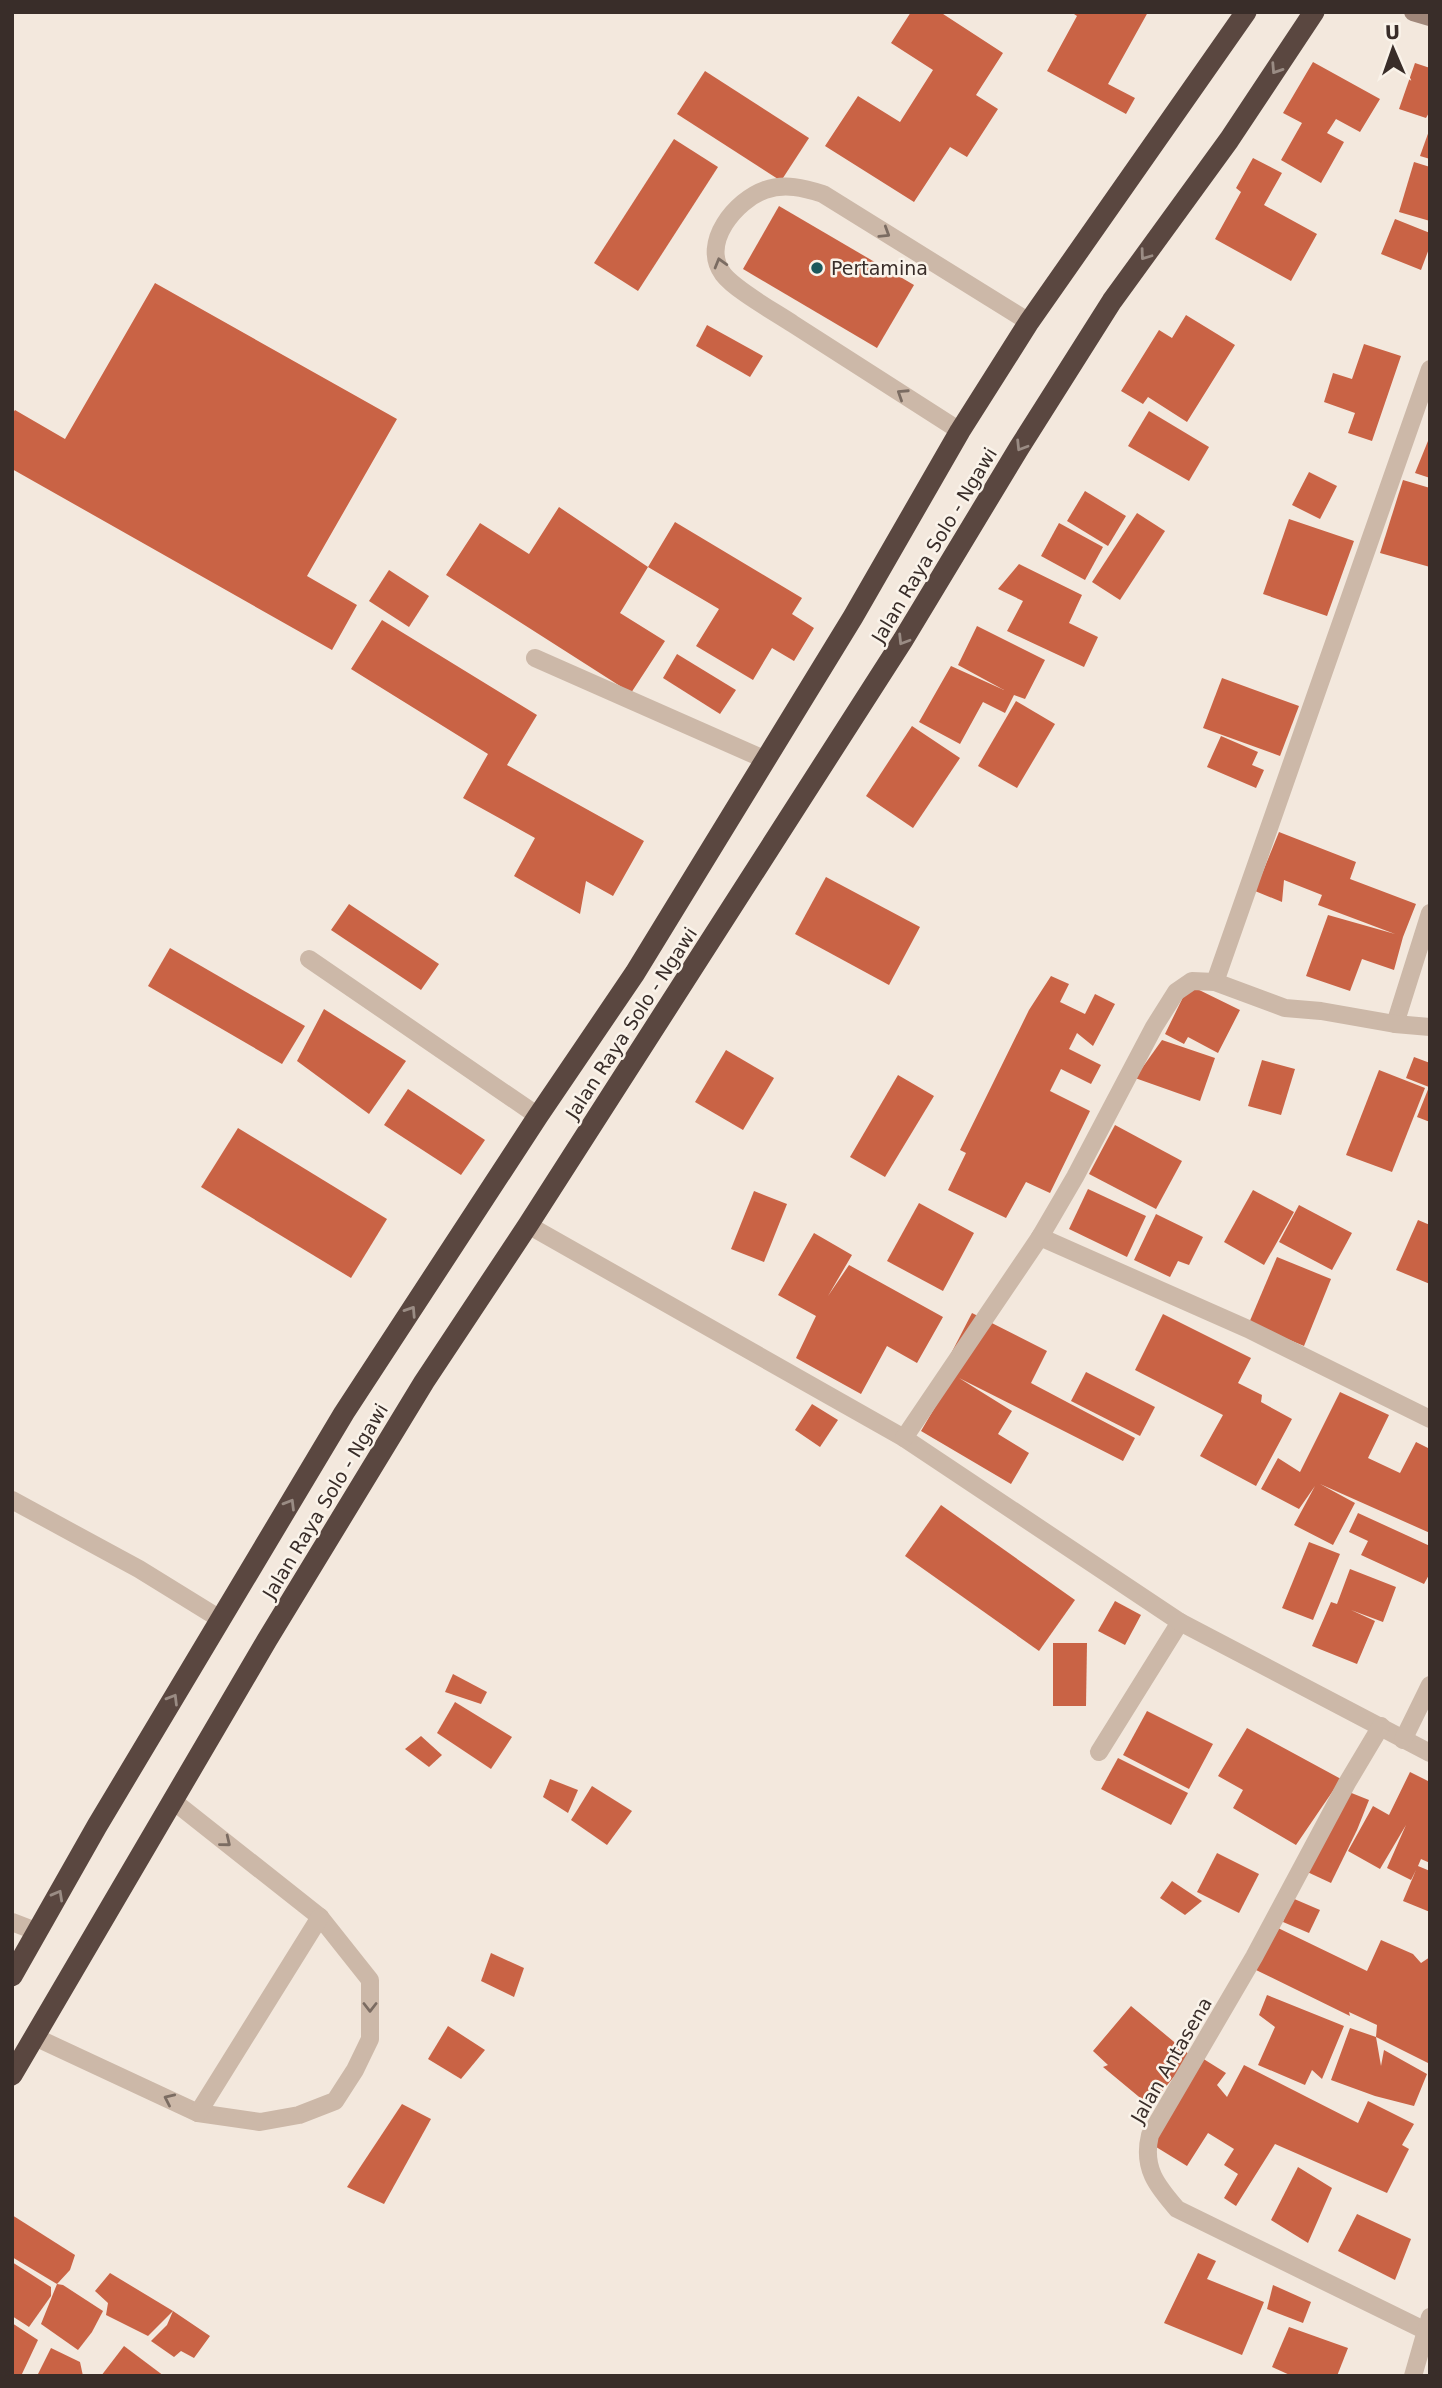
<svg xmlns="http://www.w3.org/2000/svg" width="1442" height="2388" font-family="'DejaVu Sans',sans-serif">
	<rect width="100%" height="100%" fill="#f3e8dd"/>
	<!-- building -->
	<g fill="#c96345">
		<path d="M911 12H940L1003 53 976 95 998 109 967 157 950 147 914 202 825 146 858 96 900 122 933 70 891 43Z"/>
		<path d="M1071 12H1148L1108 84 1135 98 1126 114 1047 71 1077 16Z"/>
		<path d="M1313 62 1380 99 1360 132 1336 119 1327 133 1344 142 1321 183 1281 160 1302 123 1283 113Z"/>
		<path d="M1415 63 1430 68V111L1426 118 1399 109Z"/>
		<path d="M705 71 809 138 781 181 677 114Z"/>
		<path d="M1430 128V159L1420 156Z"/>
		<path d="M674 139 718 167 638 291 594 263Z"/>
		<path d="M1253 158 1282 173 1264 205 1317 234 1291 281 1215 239 1241 192 1236 188Z"/>
		<path d="M1414 162 1430 167V221L1399 212Z"/>
		<path d="M779 206 914 285 877 348 743 269Z"/>
		<path d="M1395 219 1430 233V246L1421 270 1381 254Z"/>
		<path d="M155 283 397 419 307 576 357 605 332 650 12 469V414L15 410 65 439Z"/>
		<path d="M1186 315 1235 345 1187 422 1148 397 1143 404 1121 391 1159 330 1172 338Z"/>
		<path d="M707 325 763 356 750 377 696 346Z"/>
		<path d="M1364 344 1401 356 1372 441 1348 433 1355 413 1324 402 1333 373 1352 379Z"/>
		<path d="M1149 411 1209 447 1189 481 1128 446Z"/>
		<path d="M1430 436V478L1415 473Z"/>
		<path d="M1309 472 1337 486 1320 519 1292 505Z"/>
		<path d="M1403 480 1430 488V567L1380 553Z"/>
		<path d="M1085 491 1126 516 1108 546 1067 521Z"/>
		<path d="M559 507 648 567 620 613 665 641 631 693 446 575 480 523 529 554Z"/>
		<path d="M1137 513 1165 531 1120 600 1092 582Z"/>
		<path d="M1289 519 1354 541 1327 616 1263 594Z"/>
		<path d="M675 522 802 598 792 614 814 628 794 661 772 648 753 680 696 646 719 609 648 567Z"/>
		<path d="M1059 523 1103 547 1085 580 1041 556Z"/>
		<path d="M1019 564 1082 595 1069 623 1098 637 1084 667 1007 631 1023 601 998 589Z"/>
		<path d="M389 570 429 596 409 627 369 601Z"/>
		<path d="M382 620 537 715 507 765 644 841 613 896 586 881 580 914 514 876 535 838 463 798 488 754 351 669Z"/>
		<path d="M977 626 1045 660 1025 699 1014 695 1005 713 983 702 960 744 919 722 951 666 1004 690 958 665Z"/>
		<path d="M677 654 736 690 720 714 663 678Z"/>
		<path d="M1222 678 1299 706 1280 756 1203 728Z"/>
		<path d="M1016 701 1055 724 1017 788 978 766Z"/>
		<path d="M912 726 960 758 913 828 866 796Z"/>
		<path d="M1221 736 1258 752 1252 765 1264 770 1256 788 1207 767Z"/>
		<path d="M1279 832 1356 862 1350 879 1416 904 1403 937 1394 970 1362 959 1350 991 1306 976 1328 915 1395 934 1318 905 1322 895 1284 880 1282 902 1255 891Z"/>
		<path d="M826 877 920 927 889 985 795 934Z"/>
		<path d="M349 904 439 964 421 990 331 930Z"/>
		<path d="M170 948 305 1026 282 1064 148 986Z"/>
		<path d="M1051 976 1069 984 1060 1002 1085 1014 1095 994 1115 1004 1093 1046 1077 1033 1069 1049 1101 1065 1091 1084 1061 1069 1050 1091 1090 1111 1050 1193 1026 1182 1006 1218 948 1190 966 1153 960 1150 1029 1010Z"/>
		<path d="M1189 985 1240 1010 1218 1053 1188 1037 1184 1044 1165 1034Z"/>
		<path d="M324 1009 406 1061 369 1114 297 1061Z"/>
		<path d="M1162 1040 1215 1058 1200 1101 1135 1078Z"/>
		<path d="M726 1050 774 1078 743 1130 695 1102Z"/>
		<path d="M1414 1057 1430 1063V1122L1417 1117 1429 1087 1406 1078Z"/>
		<path d="M1262 1060 1295 1069 1281 1115 1248 1106Z"/>
		<path d="M1379 1070 1425 1088 1392 1172 1346 1155Z"/>
		<path d="M898 1075 934 1096 885 1177 850 1157Z"/>
		<path d="M408 1089 485 1140 461 1175 384 1125Z"/>
		<path d="M1115 1125 1182 1161 1156 1209 1089 1174Z"/>
		<path d="M238 1128 387 1219 351 1278 201 1187Z"/>
		<path d="M1088 1189 1146 1216 1127 1257 1069 1229Z"/>
		<path d="M1253 1190 1294 1212 1264 1265 1224 1242Z"/>
		<path d="M754 1191 787 1204 764 1262 731 1249Z"/>
		<path d="M919 1203 974 1233 943 1291 887 1261Z"/>
		<path d="M1299 1205 1352 1233 1332 1270 1279 1242Z"/>
		<path d="M1156 1214 1203 1237 1189 1265 1178 1261 1170 1277 1134 1260Z"/>
		<path d="M1418 1220 1430 1225V1284L1396 1270Z"/>
		<path d="M814 1233 852 1255 828 1296 849 1265 943 1317 917 1363 887 1346 861 1394 796 1358 816 1316 778 1295Z"/>
		<path d="M1277 1257 1331 1279 1304 1346 1249 1323Z"/>
		<path d="M972 1313 1047 1351 1031 1383 1135 1438 1123 1461 959 1378 1012 1411 998 1434 1029 1453 1011 1484 921 1431 954 1375 943 1369Z"/>
		<path d="M1163 1314 1251 1358 1238 1383 1262 1395 1261 1402 1292 1419 1256 1486 1200 1456 1223 1415 1135 1370Z"/>
		<path d="M1086 1372 1155 1407 1140 1436 1071 1401Z"/>
		<path d="M1340 1392 1389 1415 1368 1458 1400 1473 1416 1442 1430 1449V1533L1320 1484 1355 1503 1333 1545 1294 1525 1315 1486 1299 1509 1261 1489 1278 1458 1300 1472Z"/>
		<path d="M812 1404 838 1420 820 1447 795 1430Z"/>
		<path d="M941 1505 1075 1600 1039 1651 905 1556Z"/>
		<path d="M1358 1513 1430 1546V1573L1424 1584 1361 1555 1368 1541 1349 1532Z"/>
		<path d="M1309 1542 1340 1554 1313 1620 1282 1608Z"/>
		<path d="M1350 1569 1396 1587 1383 1622 1351 1610 1375 1621 1357 1664 1312 1646 1331 1602 1337 1604Z"/>
		<path d="M1115 1601 1141 1615 1125 1645 1098 1631Z"/>
		<path d="M1053 1643H1087L1086 1706H1053Z"/>
		<path d="M453 1674 487 1692 481 1704 445 1692Z"/>
		<path d="M455 1702 512 1737 491 1769 437 1733Z"/>
		<path d="M1147 1711 1213 1744 1189 1789 1123 1755Z"/>
		<path d="M1247 1728 1341 1779 1296 1845 1233 1808 1243 1790 1218 1776Z"/>
		<path d="M421 1736 442 1755 429 1767 405 1749Z"/>
		<path d="M1118 1758 1188 1793 1171 1825 1101 1789Z"/>
		<path d="M1410 1772 1430 1782V1863L1421 1859 1418 1866 1430 1871V1912L1403 1901 1416 1870 1411 1880 1387 1868 1406 1825 1380 1869 1348 1851 1373 1806 1389 1815Z"/>
		<path d="M550 1779 578 1790 568 1813 543 1797Z"/>
		<path d="M592 1786 632 1811 607 1845 571 1820Z"/>
		<path d="M1344 1790 1369 1800 1357 1830 1331 1883 1303 1870Z"/>
		<path d="M1217 1853 1259 1874 1239 1913 1197 1892Z"/>
		<path d="M1172 1881 1202 1901 1185 1915 1160 1898Z"/>
		<path d="M1292 1898 1320 1910 1309 1933 1283 1922Z"/>
		<path d="M1278 1928 1367 1971 1381 1940 1413 1954 1421 1963 1430 1957V2064L1376 2037 1377 2025 1349 2012 1350 2016 1256 1970Z"/>
		<path d="M491 1953 524 1968 514 1997 481 1981Z"/>
		<path d="M1267 1995 1344 2026 1322 2079 1312 2070 1305 2085 1258 2065 1275 2027 1259 2015Z"/>
		<path d="M1131 2006 1191 2056 1150 2106 1103 2067 1108 2065 1093 2051Z"/>
		<path d="M448 2026 485 2050 461 2079 428 2059Z"/>
		<path d="M1350 2028 1376 2037 1381 2066 1384 2050 1427 2074 1414 2106 1375 2096 1331 2080Z"/>
		<path d="M1202 2058 1226 2073 1217 2085 1227 2097 1244 2065 1358 2123 1368 2101 1414 2124 1402 2145 1409 2149 1387 2193 1275 2144 1236 2206 1224 2198 1238 2174 1224 2165 1234 2149 1208 2133 1187 2166 1148 2142Z"/>
		<path d="M402 2104 431 2119 384 2204 347 2187Z"/>
		<path d="M1298 2167 1332 2188 1308 2243 1271 2220Z"/>
		<path d="M1357 2214 1411 2239 1395 2280 1338 2251Z"/>
		<path d="M12 2215 75 2255 70 2270 57 2284 12 2257Z"/>
		<path d="M1198 2253 1216 2261 1207 2279 1264 2302 1242 2355 1164 2323Z"/>
		<path d="M12 2262 51 2287V2296L29 2327 12 2316Z"/>
		<path d="M110 2273 173 2311 210 2336 194 2358 181 2351 174 2357 151 2341 167 2325 173 2311 148 2336 106 2315 108 2303 95 2291Z"/>
		<path d="M57 2284 63 2285 103 2311 92 2332 78 2350 41 2324Z"/>
		<path d="M1273 2285 1311 2302 1303 2323 1267 2309Z"/>
		<path d="M12 2323 38 2340 21 2376H12Z"/>
		<path d="M1289 2327 1348 2348 1337 2376H1292L1272 2367Z"/>
		<path d="M124 2346 164 2376H101Z"/>
		<path d="M51 2348 80 2362 83 2376H37Z"/>
	</g>
	<g fill="none" stroke-linecap="round" stroke-linejoin="round">
		<!-- lane -->
		<g stroke="#ccb8a8" stroke-width="18">
			<path d="M960 431C904 395 848 359 793 324 775 312 735 290 723 274 700 243 736 200 765 190 785 183 804 188 823 194L1029 322"/>
			<path d="M535 658 766 760"/>
			<path d="M309 959 538 1116"/>
			<path d="M1099 1752 1180 1622"/>
			<path d="M35 2037 198 2113 260 2122 299 2115 335 2101 355 2070 370 2039V1980L320 1917 172 1800"/>
			<path d="M198 2113 320 1917"/>
		</g>
		<!-- street -->
		<g stroke="#ccb8a8" stroke-width="18">
			<path d="M1215 982 1430 369"/>
			<path d="M1395 1024 1430 913"/>
			<path d="M528 1225 904 1438 1180 1622 1430 1753"/>
			<path d="M1040 1237 1248 1329 1430 1419"/>
			<path d="M904 1438 1040 1237 1075 1177 1154 1027 1176 992 1192 981 1215 982 1285 1008 1321 1011 1395 1024 1430 1027"/>
			<path d="M12 1500 139 1569 220 1619"/>
			<path d="M1381 1726 1347 1783 1254 1957 1150 2135C1142 2168 1157 2186 1177 2209L1426 2331"/>
			<path d="M1403 1740 1430 1685"/>
			<path d="M12 1922 38 1932"/>
			<path d="M1413 2376 1430 2317"/>
		</g>
		<!-- secondary -->
		<path stroke="#a0877a" stroke-width="18" d="M1413 12 1430 17"/>
		<!-- highway -->
		<g stroke="#5a4740" stroke-width="21">
			<path d="M12 1976 97 1826 344 1413 538 1116 635 973 853 617 960 431 1029 322 1246 12"/>
			<path d="M12 2075 267 1640 424 1382 528 1225 903 640 1019 448 1112 301 1229 140 1314 12"/>
		</g>
	</g>
	<!-- one-way arrows -->
	<defs><path id="oneway-chevron" d="M-2-3.5L2.5 0L-2 3.5" fill="none" stroke-width="1.6" stroke-linecap="round" stroke-linejoin="round" transform="scale(1.75)"/></defs>
	<g stroke="#9a8c84">
		<use href="#oneway-chevron" transform="translate(1276 69) rotate(123)"/>
		<use href="#oneway-chevron" transform="translate(1145 255) rotate(126)"/>
		<use href="#oneway-chevron" transform="translate(1021 446) rotate(122)"/>
		<use href="#oneway-chevron" transform="translate(903 640) rotate(122)"/>
		<use href="#oneway-chevron" transform="translate(411 1311) rotate(-57)"/>
		<use href="#oneway-chevron" transform="translate(290 1504) rotate(-59)"/>
		<use href="#oneway-chevron" transform="translate(173 1699) rotate(-59)"/>
		<use href="#oneway-chevron" transform="translate(58 1895) rotate(-61)"/>
	</g>
	<g stroke="#7b6c62">
		<use href="#oneway-chevron" transform="translate(885 233) rotate(32)"/>
		<use href="#oneway-chevron" transform="translate(720 263) rotate(-106)"/>
		<use href="#oneway-chevron" transform="translate(902 394) rotate(-147)"/>
		<use href="#oneway-chevron" transform="translate(226 1842) rotate(39)"/>
		<use href="#oneway-chevron" transform="translate(370 2007) rotate(90)"/>
		<use href="#oneway-chevron" transform="translate(169 2099) rotate(-155)"/>
	</g>
	<!-- markers -->
	<circle fill="#1d585c" stroke="#faf3ea" stroke-width="2.5" cx="817" cy="268" r="7"/>
	<g text-anchor="middle" stroke-width="5" stroke-linejoin="round" paint-order="stroke">
		<!-- poi labels -->
		<g font-size="19" fill="#392d29" stroke="#faf3ea" text-anchor="start">
			<text x="831" y="275">Pertamina</text>
		</g>
		<!-- street labels -->
		<g font-size="19" fill="#392d29" stroke="#faf3ea">
			<text transform="translate(934 545) rotate(-59)" y="7">Jalan Raya Solo - Ngawi</text>
			<text transform="translate(631 1023) rotate(-57)" y="7">Jalan Raya Solo - Ngawi</text>
			<text transform="translate(325 1501) rotate(-59)" y="7">Jalan Raya Solo - Ngawi</text>
			<text transform="translate(1171 2060) rotate(-60)" y="7">Jalan Antasena</text>
		</g>
	</g>
	<!-- border -->
	<rect width="1442" height="2388" fill="none" stroke="#392d29" stroke-width="28"/>
	<!-- north arrow -->
	<g transform="translate(1393 49) rotate(358)" stroke="#faf3ea" stroke-width="5" paint-order="stroke">
	<path d="M0-5L12 26L0 18L-12 26Z" fill="#392d29"/>
	<text y="-10" font-size="19" font-weight="bold" text-anchor="middle" fill="#392d29">U</text>
	</g>
</svg>
